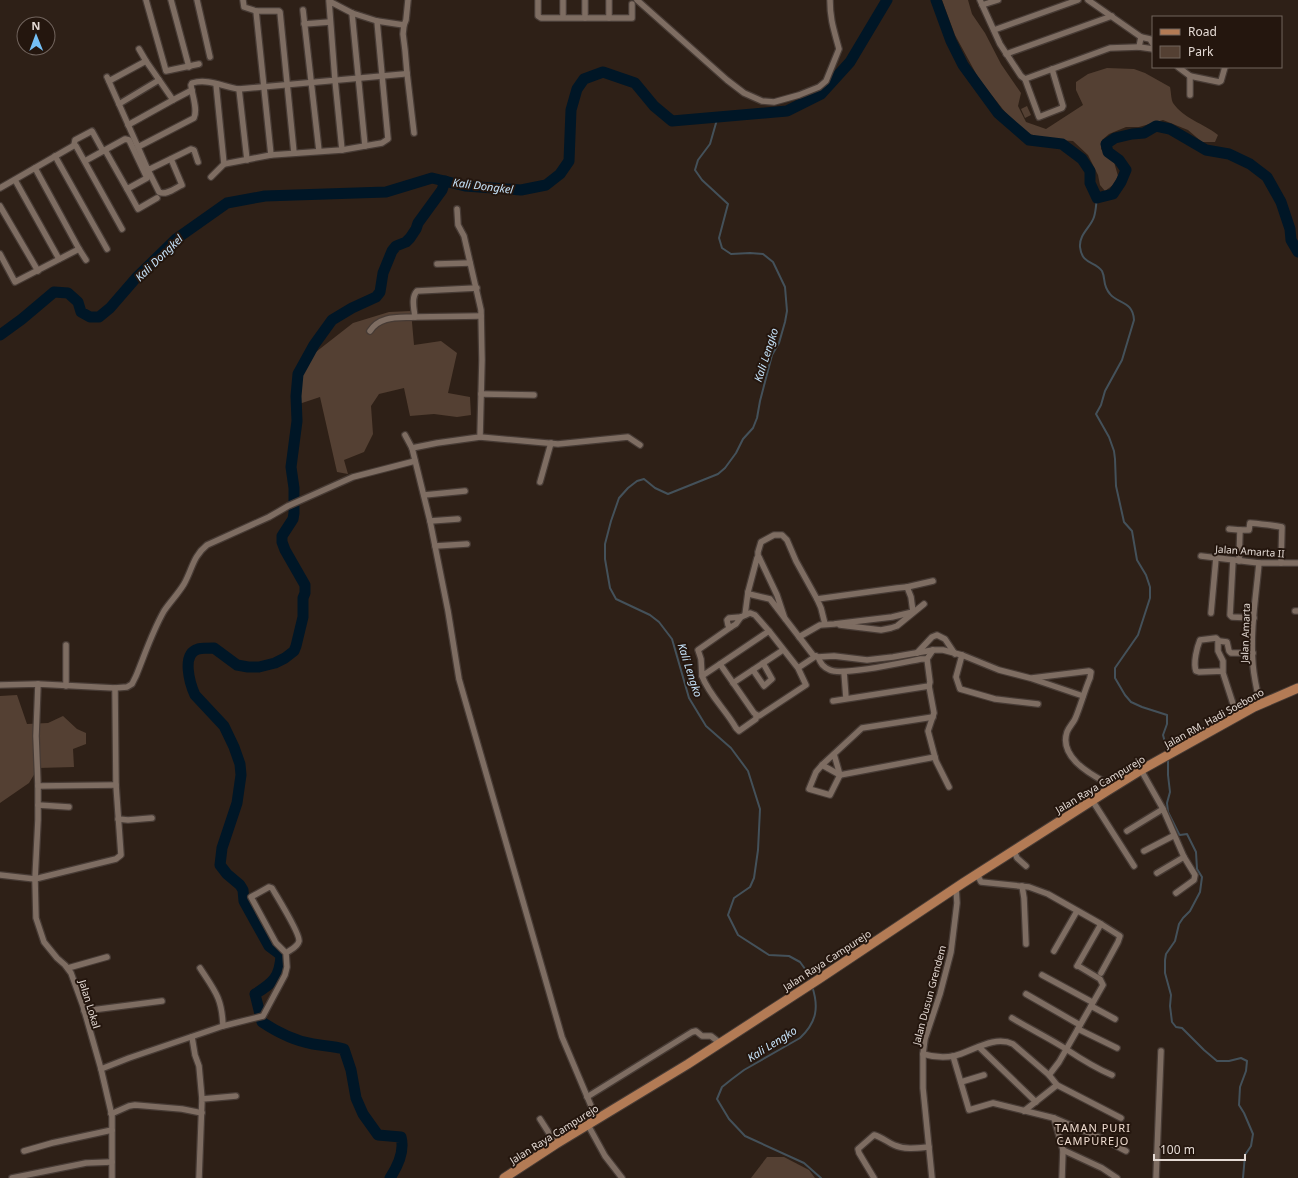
<svg xmlns="http://www.w3.org/2000/svg" width="1298" height="1178" font-family="'Noto Sans',sans-serif">
	<rect width="100%" height="100%" fill="#2e2017"/>
	<!-- green -->
	<g fill="#544033">
		<path d="M942 0H968L972 14 985 33 1001 64 1021 93 1018 106 1026 122 1046 129 1083 105 1076 90V82L1088 74 1107 68 1134 69 1145 73 1170 87C1171 91 1171 99 1173 103 1184 119 1203 123 1218 135L1215 142H1202L1188 130 1163 120 1139 127H1126L1109 134 1102 140 1101 149 1114 162 1118 176 1113 185 1105 191 1100 185 1098 175 1088 155 1073 141 1045 139 1024 132 1009 117 979 79 955 35Z"/>
		<path d="M1027 106 1031 115 1025 118 1021 109Z"/>
		<path d="M411 311 414 345 441 341 457 353 448 393 470 397 471 415 457 417 434 414 410 416 404 388 379 394 371 406 373 434 364 452 344 460 348 474 337 472 320 397 293 406 298 366 353 323 389 312Z"/>
		<path d="M17 695 27 724 48 723 63 716 77 729 86 733V744L73 749 74 767 38 768 29 783 0 803V696Z"/>
		<path d="M767 1157H784L809 1170 815 1178H751Z"/>
	</g>
	<g fill="none" stroke-linecap="round" stroke-linejoin="round">
		<!-- stream -->
		<g stroke="#44515a" stroke-width="2">
			<path d="M718 116 710 144 698 160 695 170 702 180 728 204 719 238 722 248 731 254 750 253 763 254 773 262 785 287 787 311 785 322 779 343 772 355 760 401 757 418 753 428 743 439 736 453 725 468 718 474 668 494 655 488 644 479 637 481 628 488 619 498 611 521 605 544V559L610 588 616 599 650 615 659 622 672 639 689 698 706 726 731 748 748 771 760 809 758 850 754 878 750 887 734 898 728 915 738 935 769 955 789 956 800 962 808 973 810 982"/>
			<path d="M1097 198C1096 204 1096 211 1094 217 1091 227 1079 234 1080 247 1082 265 1095 261 1102 271 1106 279 1102 285 1110 294 1118 304 1133 301 1134 320L1122 360 1105 391 1101 405 1096 414 1109 437 1114 451 1115 459 1116 486 1124 522 1132 531 1137 560 1146 575 1150 587V598L1138 635 1115 668V678L1125 695 1131 702 1142 707 1167 715V724L1163 735 1168 753"/>
			<path d="M1168 759V775L1170 792 1167 803 1168 812 1179 834 1180 835 1187 834 1196 852 1197 869 1202 877 1200 892 1190 911 1183 918 1179 924 1175 941 1166 954 1165 960V973L1171 995 1170 1006 1172 1022 1176 1027 1182 1028 1204 1050 1217 1061H1229L1241 1058 1247 1061 1246 1071 1240 1087 1239 1105 1244 1113 1253 1134 1251 1146 1245 1155 1243 1178"/>
			<path d="M812 986C819 1007 817 1022 800 1038L744 1070 732 1079 722 1087 717 1099 729 1119 745 1136 804 1163 821 1178"/>
		</g>
		<!-- river -->
		<g stroke="#001626" stroke-width="11">
			<path d="M936 0 951 41 963 65 998 113 1029 140 1062 144 1082 159 1090 171V183L1097 198 1113 194 1121 182 1126 170 1119 160 1108 152 1106 144 1115 138 1132 134 1144 133 1156 126 1170 129 1206 150 1229 154 1250 164 1267 177 1281 202 1290 229 1291 240 1298 252"/>
			<path d="M0 335 22 319 54 292 68 293 78 302 81 312 90 317H99L110 308 136 278 176 239 227 203 265 196 386 192 432 178 465 186 521 190 546 185 560 174 569 161 571 110 577 89 584 79 603 72 635 83 654 106 672 121 787 111 821 94 850 62 887 0"/>
			<path d="M390 1178C398 1166 405 1152 401 1137L378 1135 363 1114 356 1098 351 1070 344 1049C333 1046 324 1046 313 1044 295 1041 277 1032 262 1022L255 994C273 983 280 977 281 955L269 946 255 921 244 901 243 890 240 885 227 874 220 865 222 848 237 803 241 775 240 764 234 747 224 726 195 695C190 684 181 654 198 649 203 648 209 648 214 648L237 665 248 667H259L275 663 285 658 294 651 296 646 303 617V598L305 593V585L285 550 282 542V536L293 519 294 513V488L291 467 297 421 296 396 298 374 314 345 332 320 352 308 376 297 380 292 383 273 392 251 396 246 406 242 410 238 416 229 418 223 442 190 445 181"/>
		</g>
		<!-- minor casing -->
		<g stroke="#473b35" stroke-width="8">
			<g id="minor">
				<path d="M146 0 166 71 199 64"/>
				<path d="M171 0 189 67"/>
				<path d="M197 0 210 57"/>
				<path d="M243 0 244 7 256 11H279L280 12 294 153"/>
				<path d="M538 0V16L541 18H632V4"/>
				<path d="M563 0V17"/>
				<path d="M585 0V18"/>
				<path d="M637 0 727 80 744 93 762 101 774 102 799 95 819 87 826 81 839 49C834 30 830 20 830 0"/>
				<path d="M980 0 1000 44 1021 76 1025 79 1039 117 1062 108 1063 106 1052 69"/>
				<path d="M1088 0 1141 37"/>
				<path d="M982 5 998 0"/>
				<path d="M303 10 319 151"/>
				<path d="M256 11 271 155"/>
				<path d="M352 13 365 146"/>
				<path d="M609 18V0"/>
				<path d="M304 24 330 22"/>
				<path d="M994 30 1078 0"/>
				<path d="M1153 44 1150 39 1141 37 1139 47 1153 49"/>
				<path d="M139 49 146 61"/>
				<path d="M1006 54 1112 16"/>
				<path d="M1178 67 1190 76V95"/>
				<path d="M407 73 414 133"/>
				<path d="M1190 76 1219 82 1221 81 1225 67"/>
				<path d="M107 77 138 147 194 118C198 109 192 95 191 85L192 83C208 78 224 87 239 89L404 74 407 73 405 50 403 34 404 25 406 20 408 0"/>
				<path d="M1025 79 1110 48 1139 47"/>
				<path d="M109 81 146 61 173 100 192 90"/>
				<path d="M239 89 247 160"/>
				<path d="M119 104 159 80"/>
				<path d="M128 125 173 100"/>
				<path d="M74 145 75 140 92 131 103 151"/>
				<path d="M138 147 148 170 191 149 194 150 198 162"/>
				<path d="M342 150 335 80 329 1 352 13 377 21 404 25"/>
				<path d="M55 156 107 249"/>
				<path d="M85 161 125 139 129 140 147 178 127 189 105 150"/>
				<path d="M224 164 271 155 342 150 382 143 388 139 377 21"/>
				<path d="M35 168 79 249"/>
				<path d="M148 170 159 192C166 196 175 188 182 185L171 159"/>
				<path d="M211 177 224 164 216 84"/>
				<path d="M15 180 59 259"/>
				<path d="M0 188 73 146H76L122 229"/>
				<path d="M127 189 138 209 157 198"/>
				<path d="M0 206 38 271"/>
				<path d="M457 209 458 225 464 236 481 310 482 360 480 437 437 443 412 448 430 521 448 611 459 679 562 1037 597 1120"/>
				<path d="M0 254 15 282 79 249 86 260"/>
				<path d="M437 264 470 263"/>
				<path d="M415 317 481 316"/>
				<path d="M370 331C380 315 399 318 415 317 414 309 411 297 417 291L477 288"/>
				<path d="M481 394 534 395"/>
				<path d="M405 435 412 448"/>
				<path d="M480 437 558 444 628 437 640 445"/>
				<path d="M540 482 551 443"/>
				<path d="M424 495 465 491"/>
				<path d="M430 521 458 519"/>
				<path d="M1229 529 1240 530"/>
				<path d="M435 546 467 544"/>
				<path d="M1201 556 1259 563H1298"/>
				<path d="M758 557V552L761 542 774 535H782L787 540 796 561 817 599"/>
				<path d="M1233 560 1230 615 1232 617 1254 618"/>
				<path d="M1239 561 1240 530H1249L1250 523C1261 524 1272 525 1282 527L1281 563"/>
				<path d="M1259 563C1256 596 1250 631 1253 665 1254 678 1257 691 1260 704"/>
				<path d="M907 587 933 581"/>
				<path d="M1295 611H1298"/>
				<path d="M1211 613 1216 558"/>
				<path d="M745 615 748 592"/>
				<path d="M785 619 777 595 759 557 757 558 748 592 749 594 770 599 813 655 818 657 834 656 867 660 893 657 933 650H943L962 655 999 670 1030 678 1083 696"/>
				<path d="M840 625 881 630 891 628 897 626 924 604"/>
				<path d="M731 627 736 624 741 617"/>
				<path d="M799 637 820 625 834 624 892 617 913 612 911 597 907 587 897 588 817 599 821 608 825 624"/>
				<path d="M1219 641 1227 642 1229 651 1231 653H1253"/>
				<path d="M66 645V686"/>
				<path d="M917 653 932 637 937 635 945 639 955 654"/>
				<path d="M962 655 956 677 960 689 995 699 1038 704"/>
				<path d="M818 657C821 664 823 667 830 670 843 676 905 662 921 659H927L933 650"/>
				<path d="M720 664 702 676 701 659 698 650 731 627 728 625 727 620 729 618 741 617 750 613 755 615 769 631"/>
				<path d="M798 668 769 631 720 664 754 713 759 716 806 685 798 668 816 656"/>
				<path d="M753 670 764 686 772 679 763 663"/>
				<path d="M1223 671 1199 672 1196 671C1193 663 1197 647 1200 640L1216 638 1218 640V651L1223 661V673L1237 716"/>
				<path d="M844 672 846 698"/>
				<path d="M702 676C709 695 726 710 736 728L739 731 756 719V716"/>
				<path d="M1032 678 1089 671 1091 672 1090 678C1084 692 1081 705 1075 719 1073 723 1069 727 1067 732 1059 756 1088 773 1105 782L1107 791"/>
				<path d="M733 683 783 650"/>
				<path d="M38 684 36 736 38 786V820L35 879 36 918 44 942 57 958 65 965 71 973 83 1006 101 1069 112 1116V1178"/>
				<path d="M0 685 38 684 115 688 127 687 132 684 136 676C145 654 152 632 164 611 170 602 178 594 184 584 192 570 193 556 207 545L269 517 288 506 353 477 415 461"/>
				<path d="M929 686 934 713 928 731 936 761 949 787"/>
				<path d="M833 701 929 686 930 682 927 659"/>
				<path d="M834 754 840 775 830 795 809 789 816 772 822 765 862 728 933 717"/>
				<path d="M822 765 840 775 935 757"/>
				<path d="M1141 770 1163 809 1184 857 1195 875 1194 880 1176 893"/>
				<path d="M38 786 116 785"/>
				<path d="M1092 800 1134 866"/>
				<path d="M38 805 69 807"/>
				<path d="M118 819 128 820 152 818"/>
				<path d="M1127 831 1163 809"/>
				<path d="M1014 851 1017 858 1026 866"/>
				<path d="M1144 851 1173 836"/>
				<path d="M1157 873 1184 857"/>
				<path d="M977 874 981 882 1029 887 1048 894 1101 924 1077 966"/>
				<path d="M0 875 35 879 43 877 116 859 121 855 116 785 115 688"/>
				<path d="M1022 886 1024 898 1026 944"/>
				<path d="M1101 924 1120 936 1118 942 1101 973"/>
				<path d="M1054 951 1077 911"/>
				<path d="M68 968 107 957"/>
				<path d="M1042 975 1092 1002"/>
				<path d="M1026 994 1080 1025"/>
				<path d="M1091 1006 1115 1019"/>
				<path d="M84 1011 162 1001"/>
				<path d="M1012 1018C1030 1029 1049 1038 1066 1049 1081 1059 1095 1068 1112 1075"/>
				<path d="M223 1026 263 1016 285 975 287 967 286 953 276 943 251 897 269 887 272 888C277 897 300 933 299 941 298 947 290 950 286 953"/>
				<path d="M1078 1029 1117 1048"/>
				<path d="M192 1037 195 1055 199 1066 202 1099"/>
				<path d="M979 1047 1036 1102"/>
				<path d="M923 1054C933 1057 943 1058 954 1056 973 1051 994 1035 1013 1044L1049 1075 1057 1085 1121 1118"/>
				<path d="M953 1056 969 1110 993 1103 1054 1118 1103 1139 1126 1151"/>
				<path d="M101 1069 129 1058 223 1026C222 998 215 991 200 968"/>
				<path d="M1049 1075 1059 1062 1103 985 1100 979 1080 967"/>
				<path d="M961 1082 984 1075"/>
				<path d="M587 1097 692 1032 696 1031 702 1036H711L720 1043"/>
				<path d="M1024 1111 1057 1085"/>
				<path d="M111 1114 129 1106 135 1105 182 1109 202 1113"/>
				<path d="M1054 1118 1063 1150 1062 1178"/>
				<path d="M540 1119 556 1144"/>
				<path d="M588 1125 605 1156 622 1178"/>
				<path d="M1063 1150 1102 1168 1117 1178"/>
				<path d="M24 1151 52 1143 112 1130"/>
				<path d="M12 1178 86 1163 112 1162"/>
				<path d="M199 1178 202 1099 236 1096"/>
				<path d="M874 1178 859 1153 858 1149 874 1135C882 1137 887 1142 894 1145 905 1150 918 1148 929 1147"/>
				<path d="M932 1178 923 1088V1054L925 1039 940 994 951 952 957 903 956 888"/>
				<path d="M1156 1178 1161 1051"/>
			</g>
		</g>
		<!-- primary casing -->
		<g stroke="#473b35" stroke-width="11">
			<path id="primary" d="M504 1178 556 1144 688 1064 819 979 963 883 1107 791 1141 770 1254 707 1298 688"/>
		</g>
		<!-- minor -->
		<use href="#minor" stroke="#7e6d62" stroke-width="5.5"/>
		<!-- primary -->
		<use href="#primary" stroke="#b37b55" stroke-width="9"/>
	</g>
	<g text-anchor="middle" stroke-width="4" stroke-linejoin="round" paint-order="stroke">
		<!-- street labels -->
		<g font-size="10" fill="#e4dad4" stroke="#24160e">
			<text transform="translate(1250 551) rotate(4)" y="4">Jalan Amarta II</text>
			<text transform="translate(1245 633) rotate(-88)" y="4">Jalan Amarta</text>
			<text transform="translate(1214 718) rotate(-29)" y="4">Jalan RM. Hadi Soebono</text>
			<text transform="translate(1100 784) rotate(-31)" y="4">Jalan Raya Campurejo</text>
			<text transform="translate(827 960) rotate(-33)" y="4">Jalan Raya Campurejo</text>
			<text transform="translate(929 995) rotate(-75)" y="4">Jalan Dusun Grendem</text>
			<text transform="translate(90 1004) rotate(73)" y="4">Jalan Lokal</text>
			<text transform="translate(554 1134) rotate(-32)" y="4">Jalan Raya Campurejo</text>
		</g>
		<!-- water labels -->
		<g font-size="11" font-style="italic" fill="#c6e3fa" stroke="#24160e">
			<text transform="translate(483 186) rotate(7)" y="4">Kali Dongkel</text>
			<text transform="translate(159 258) rotate(-44)" y="4">Kali Dongkel</text>
			<text transform="translate(766 355) rotate(-72)" y="4">Kali Lengko</text>
			<text transform="translate(690 670) rotate(72)" y="4">Kali Lengko</text>
			<text transform="translate(772 1044) rotate(-32)" y="4">Kali Lengko</text>
		</g>
		<!-- neighbourhood labels -->
		<g font-size="11" letter-spacing="1" fill="#f0ddd1" stroke="#24160e">
			<text x="1093" y="1132">TAMAN PURI<tspan x="1093" dy="13">CAMPUREJO</tspan></text>
		</g>
	</g>
	<!-- legend -->
	<rect x="1152" y="16" width="130" height="52" fill="#24160e" stroke="#71645d"/>
	<rect x="1160" y="29" width="20" height="6" fill="#b37b55" stroke="#71645d"/>
	<text x="1188" y="36" font-size="12" fill="#e4dad4">Road</text>
	<rect x="1160" y="46" width="20" height="12" fill="#544033" stroke="#71645d"/>
	<text x="1188" y="56" font-size="12" fill="#e4dad4">Park</text>
	<!-- north arrow -->
	<g transform="translate(36 36) rotate(359)"><circle r="19" fill="#24160e" stroke="#71645d"/>
	<path d="M0-3L7 15L0 10L-7 15Z" fill="#75c0f6"/>
	<text y="-6" font-size="11" font-weight="bold" text-anchor="middle" fill="#e4dad4">N</text>
	</g>
	<!-- scale -->
	<path d="M1154 1154v6h91v-6" fill="none" stroke="#e4dad4" stroke-width="2"/>
	<text x="1160" y="1154" font-size="12" fill="#e4dad4" stroke="#24160e" stroke-width="3" paint-order="stroke">100 m</text>
</svg>
